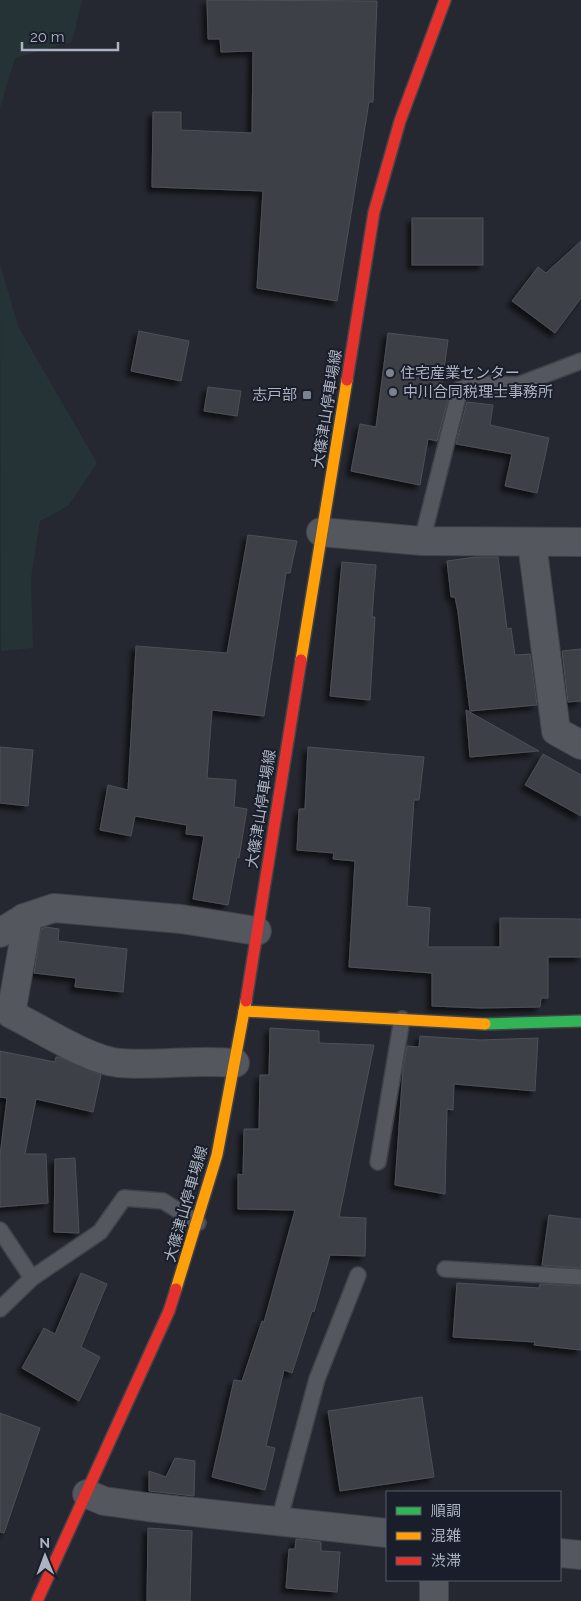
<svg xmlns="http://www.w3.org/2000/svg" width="581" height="1601" font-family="Raleway,'Noto Sans JP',sans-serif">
	<defs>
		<filter id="shadow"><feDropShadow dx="-4.5" dy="4.5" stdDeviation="2.5" flood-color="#0009"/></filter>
	</defs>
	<rect width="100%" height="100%" fill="#252830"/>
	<!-- green -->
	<g fill="#253337">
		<path d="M0 0H82L72 42 15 58 0 108Z"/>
		<path d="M0 265 19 328 97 463 68 506 40 521 31 578 33 648 1 651Z"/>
	</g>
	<!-- building -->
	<g fill="#3d4046" stroke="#4c5058" filter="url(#shadow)">
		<path d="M207 0 377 1 373 102H369L337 301 257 288 263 191 152 187 153 112H181V130L252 133 253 51 221 52 220 39H208Z"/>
		<rect x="412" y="218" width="71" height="47"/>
		<path d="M581 241V298L555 333 512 301 538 267 546 273Z"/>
		<path d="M139 331 189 341 181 381 131 371Z"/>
		<path d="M388 333 448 340 440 398 448 399 437 441 428 439 420 485 351 471 360 424 376 427Z"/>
		<path d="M208 387 241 391 237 416 204 411Z"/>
		<path d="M467 402 493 405 490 425 549 438 537 493 505 486 512 454 456 444Z"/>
		<path d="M248 535 297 541 290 573H286L264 716 212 710 207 778 236 780 234 807 247 809 239 858 237 857 228 905 193 899 204 836 186 834 187 825 135 816 131 836 100 830 108 785 128 790 136 646 227 653Z"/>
		<path d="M476 557H498L507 629 511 628 515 655 530 654 537 705 470 711 458 612 455 597H451L447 561Z"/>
		<path d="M342 562 376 565 372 617H375L370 700 330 696Z"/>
		<path d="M581 649V701L568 702 562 651Z"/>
		<path d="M466 710 539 751 470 757Z"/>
		<path d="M0 747 33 750 28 806 0 803Z"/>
		<path d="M308 747 424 757 419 800H414L407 906 430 908 428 947H500V918L581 919V957H548V998H541L540 1007 480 1008 432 1006V973L349 967 355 861 333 859 334 853 297 850 299 809H305Z"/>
		<path d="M543 754 581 775V816L525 785Z"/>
		<path d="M46 927 59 929 58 941 127 949 123 992 75 987 76 978 34 973 41 929Z"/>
		<path d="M270 1028 319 1031V1043L374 1045 339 1217 366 1218 365 1256 330 1255 314 1312 312 1311 292 1373 284 1370 266 1446 275 1448 265 1490 212 1477 234 1380 242 1381 262 1321 264 1322 295 1210 238 1209V1174L243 1175 244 1129H259L260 1075H269Z"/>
		<path d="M420 1036 480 1040 538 1038 535 1091 454 1084 453 1110 447 1109 445 1194 395 1185 403 1069 407 1046 419 1047Z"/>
		<path d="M0 1051 55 1062 56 1057H59L101 1075 93 1112 36 1099 25 1154H46L48 1203 0 1207V1156L7 1098 0 1097Z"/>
		<path d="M75 1158 79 1233 54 1232 55 1159Z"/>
		<path d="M549 1215 581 1219V1268L542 1265Z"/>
		<path d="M81 1273 107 1284 81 1347 100 1357 79 1401 22 1368 44 1328 55 1334Z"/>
		<path d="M457 1283 539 1288 540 1284 581 1286V1350L534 1345 535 1342 453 1337Z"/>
		<path d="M422 1397 434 1477 340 1491 328 1411Z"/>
		<path d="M0 1413 40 1428 4 1533 0 1532Z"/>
		<path d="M175 1458 195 1461 194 1496 149 1491V1471L166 1477Z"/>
		<path d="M148 1528 192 1531 190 1601H147Z"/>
		<path d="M296 1539 321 1542V1551L340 1552 337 1592 286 1588 289 1549H295Z"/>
	</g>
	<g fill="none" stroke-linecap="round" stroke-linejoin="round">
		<!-- lane casing -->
		<g stroke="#404349" stroke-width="18">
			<g id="lane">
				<path d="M422 541 460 389 479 384 518 385 581 361"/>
				<path d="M378 1162 402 1019"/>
				<path d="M0 1230 32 1278"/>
				<path d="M445 1269 581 1277"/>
				<path d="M0 1309 32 1278 100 1232 124 1198 163 1201 198 1223"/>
				<path d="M279 1521 317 1379 358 1275"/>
			</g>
		</g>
		<!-- street casing -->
		<g stroke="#404349" stroke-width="30">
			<g id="street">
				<path d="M321 532 422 541 581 542"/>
				<path d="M532 543 556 731 581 745"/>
				<path d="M24 918 26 929 11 1014C40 1028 88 1060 119 1063 158 1066 196 1059 235 1063"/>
				<path d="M0 933 24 918 54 908 181 919 257 931"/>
				<path d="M87 1494 104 1501 147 1507 387 1533"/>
				<path d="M560 1553 581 1555"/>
				<path d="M434 1601V1580"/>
			</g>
		</g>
		<!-- fast casing -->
		<g stroke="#404349" stroke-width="14">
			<path id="fast" d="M485 1024 581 1021"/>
		</g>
		<!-- slow casing -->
		<g stroke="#404349" stroke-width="14">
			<g id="slow">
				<path d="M301 660 347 380"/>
				<path d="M244 1011 485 1024"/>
				<path d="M176 1289 217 1155 246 1001"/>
			</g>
		</g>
		<!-- jam casing -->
		<g stroke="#404349" stroke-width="14">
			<g id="jam">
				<path d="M347 380 374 212 400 121 445 0"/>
				<path d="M246 1001 301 660"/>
				<path d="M37 1601 169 1311 176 1289"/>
			</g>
		</g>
		<!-- lane -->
		<use href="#lane" stroke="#54575e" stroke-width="15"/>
		<!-- street -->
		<use href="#street" stroke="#54575e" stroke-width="28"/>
		<!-- fast -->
		<use href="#fast" stroke="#30b455" stroke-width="11"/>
		<!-- slow -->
		<use href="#slow" stroke="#ff9f0a" stroke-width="11"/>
		<!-- jam -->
		<use href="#jam" stroke="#e5322d" stroke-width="11"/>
	</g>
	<!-- markers -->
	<g fill="#7d828f" stroke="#191e2a" stroke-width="2">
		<circle cx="390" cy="373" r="5"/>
		<circle cx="393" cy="392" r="5"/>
		<rect x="302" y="390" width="10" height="10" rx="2.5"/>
	</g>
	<g text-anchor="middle" stroke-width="4" stroke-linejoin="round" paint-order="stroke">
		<!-- poi labels -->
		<g font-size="15" fill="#adb3c2" stroke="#191e2a" text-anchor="start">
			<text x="400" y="378">住宅産業センター</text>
			<text x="403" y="397">中川合同税理士事務所</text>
			<text x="297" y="400" text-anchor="end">志戸部</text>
		</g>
		<!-- street labels -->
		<g font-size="15" fill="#adb3c2" stroke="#191e2a">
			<text transform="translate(327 409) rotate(-81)" y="5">大篠津山停車場線</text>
			<text transform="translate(261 809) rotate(-81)" y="5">大篠津山停車場線</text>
			<text transform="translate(186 1204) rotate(-74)" y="5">大篠津山停車場線</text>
		</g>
	</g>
	<!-- legend -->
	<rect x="386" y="1491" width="175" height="90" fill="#191e2a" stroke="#545a67"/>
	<rect x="396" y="1507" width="25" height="8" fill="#30b455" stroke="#545a67"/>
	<text x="431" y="1516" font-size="15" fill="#adb3c2">順調</text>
	<rect x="396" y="1532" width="25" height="8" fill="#ff9f0a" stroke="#545a67"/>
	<text x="431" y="1541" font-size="15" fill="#adb3c2">混雑</text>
	<rect x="396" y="1557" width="25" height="8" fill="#e5322d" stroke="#545a67"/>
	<text x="431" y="1566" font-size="15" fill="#adb3c2">渋滞</text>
	<!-- north arrow -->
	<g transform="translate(45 1556) rotate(359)" stroke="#191e2a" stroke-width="4" paint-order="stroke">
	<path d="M0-4L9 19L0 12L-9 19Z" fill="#adb3c2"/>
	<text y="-8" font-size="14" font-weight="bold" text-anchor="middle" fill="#adb3c2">N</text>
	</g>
	<!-- scale -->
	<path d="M22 42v8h96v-8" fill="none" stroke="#adb3c2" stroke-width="2.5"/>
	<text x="30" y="42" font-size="15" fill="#adb3c2" stroke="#191e2a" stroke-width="4" paint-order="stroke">20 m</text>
</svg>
